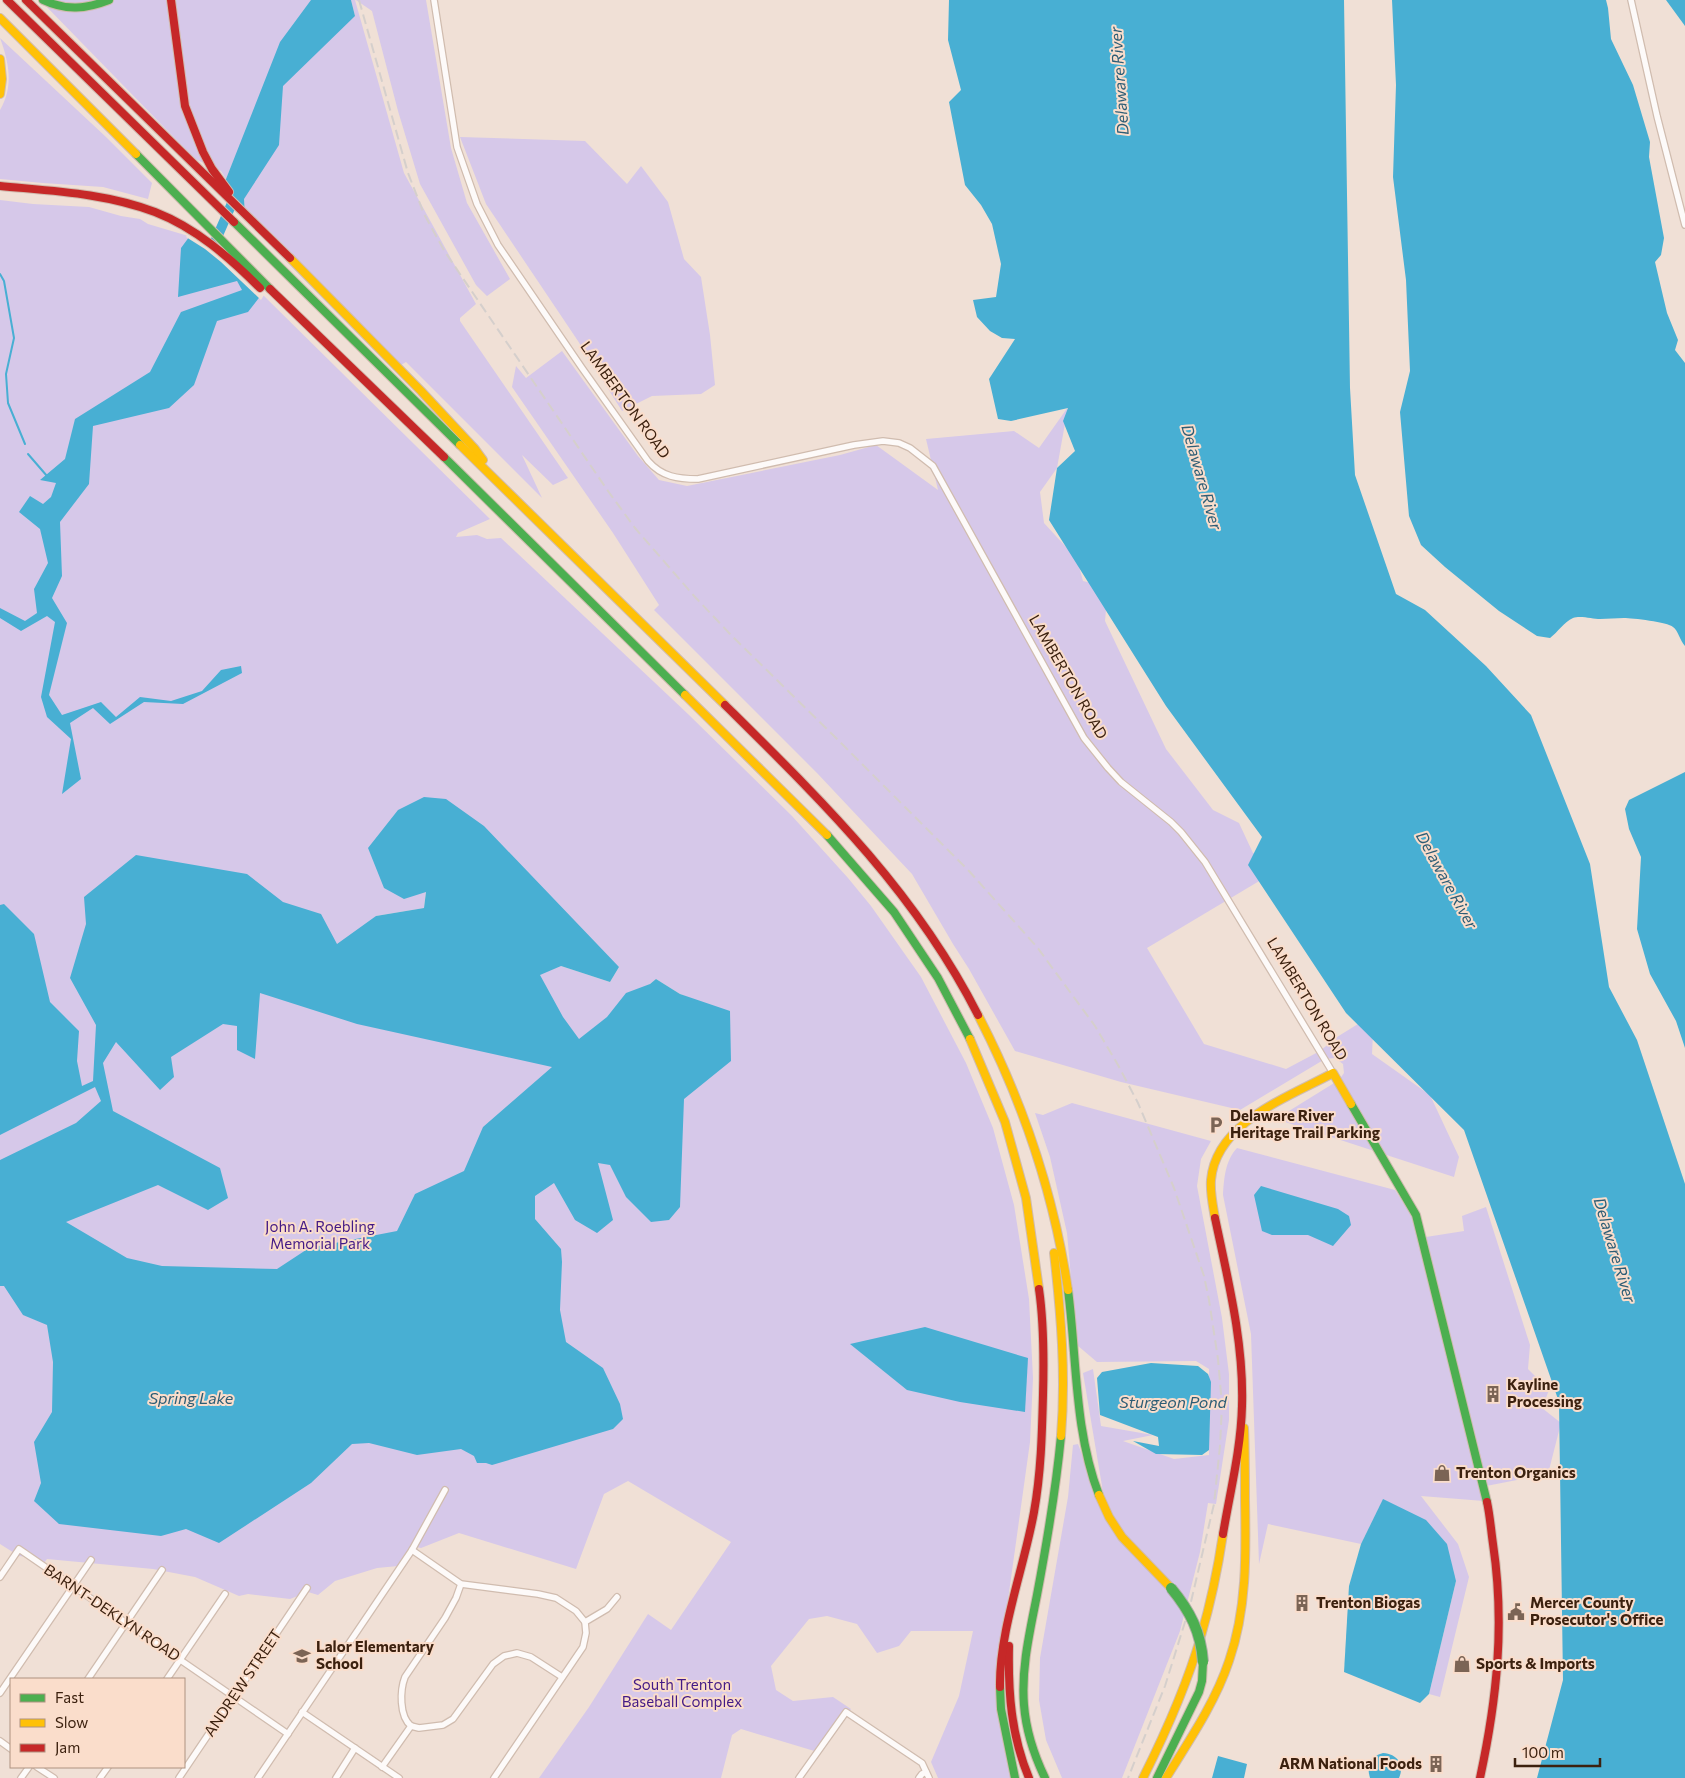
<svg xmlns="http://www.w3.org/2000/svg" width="1685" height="1778" font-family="Commissioner,sans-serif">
	<rect width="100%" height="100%" fill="#f0e0d6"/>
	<!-- green -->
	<g fill="#d6c8e9" fill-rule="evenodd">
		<path d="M40 0H321L355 16 351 0H355L404 173 476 304 460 318V321L568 478 553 485 522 455 542 498 406 362 399 366 245 214 244 199 235 157 226 179 221 171 195 159Z"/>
		<path d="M356 0H426L451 148 467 203 510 279 487 296 476 285 420 184 398 111 372 11Z"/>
		<path d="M0 38 106 137 152 183 148 199 103 187 43 183 0 179V110C14 87 9 62 0 38Z"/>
		<path d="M460 137 585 141 627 184 641 166 668 202 684 259 701 277 710 335 715 385 701 394 652 396 622 411 578 341 486 204Z"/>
		<path d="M0 200 33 204 89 207 121 216 140 219 148 224 185 235 190 237 184 245 237 281 241 287 257 300 262 294 490 519 458 533 456 537 477 535 487 539 501 538 688 714 792 816 848 878 871 906 921 977 966 1063 993 1128 1014 1205 1029 1299 1033 1378 1030 1442 999 1664 1017 1778H938L931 1762 959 1696 973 1631H911L899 1646 877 1653 857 1624 827 1616 809 1619 771 1666 776 1690 793 1701 833 1697 851 1709 821 1753 741 1729 732 1735 721 1778H539L589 1707 648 1614 671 1630 731 1542 628 1481 604 1494 576 1569 459 1533 421 1548 416 1547 398 1566 377 1568 335 1581 318 1595 308 1592 290 1599 248 1594 239 1596 195 1577 153 1569 47 1559 44 1563 38 1558 19 1556 0 1544ZM426 891 619 967 610 982 561 966 374 918 376 916 424 908ZM656 979 680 994 700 1002 639 993Z"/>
		<path d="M562 351 638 456 659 480 687 486 840 455 876 445 938 490 926 439 1014 431 1039 448 1068 407 1057 468 1040 492 1044 523 1077 559 1083 581 1108 587 1105 621 1166 749 1213 810 1239 823 1253 853 1274 857 1266 877 1147 948 1204 1044 1286 1069 1320 1051 1337 1037 1358 1024 1373 1033 1372 1054 1430 1095 1459 1157 1454 1177 1276 1119 1339 1080 1344 1073 1343 1064 1335 1058 1325 1059 1240 1110 1121 1082 1015 1051 969 969 953 944 912 874 817 773 654 610 659 605 613 533 512 387 516 366 526 378Z"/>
		<path d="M1072 1103 1211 1141 1201 1159 1197 1186 1222 1318 1229 1374V1420L1216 1504 1208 1503 1200 1552 1180 1631 1122 1778H1062L1046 1740 1039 1700 1040 1658 1068 1497 1073 1445 1078 1444 1104 1512 1102 1486 1083 1373 1093 1369 1101 1426 1153 1435 1123 1441 1174 1459 1209 1455V1369L1196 1361 1097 1362 1077 1345 1067 1233 1050 1157 1035 1113 1043 1115Z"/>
		<path d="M1237 1148 1395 1190 1426 1237 1464 1231 1462 1216 1486 1207 1530 1345 1528 1369 1549 1390 1542 1408 1561 1423 1548 1474 1481 1487 1484 1501 1421 1496 1458 1544 1469 1577 1440 1697 1429 1694 1456 1581 1383 1500 1361 1544 1268 1524 1259 1564 1251 1334 1223 1195C1224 1179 1225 1161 1237 1148Z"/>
	</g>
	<!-- water -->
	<g fill="#48afd3" fill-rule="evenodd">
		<path d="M311 0H351L355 16 283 86 279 145 244 199 245 214 220 190 226 179 280 42Z"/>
		<path d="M949 0H1344L1350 388 1355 475 1396 594 1425 610 1486 666 1531 715 1590 864 1609 987 1637 1040 1685 1184V1778H1537L1563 1680 1559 1402 1464 1130 1346 1013 1248 865 1262 837 1166 706 1049 520 1057 468 1075 451 1063 421 1068 408 1011 421 998 419 989 379 1015 339 1002 338 990 331 977 317 973 300 996 297 1001 264 992 224 981 205 965 185 949 102 961 90 948 40Z"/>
		<path d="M1392 0H1606L1608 8 1611 39 1633 85 1650 142 1649 157 1664 238 1661 255 1655 262 1667 313 1678 340 1675 350 1685 363V646C1680 641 1678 630 1673 627 1668 622 1632 618 1624 618 1616 618 1608 619 1600 619 1593 619 1580 615 1573 618 1564 622 1558 632 1550 638L1537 636 1499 611 1445 567 1421 545 1409 516 1400 412 1410 371 1406 280 1393 177 1396 85Z"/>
		<path d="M1666 0H1685V26Z"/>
		<path d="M195 229 262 294 248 312 217 321 194 385 169 408 93 426 89 484 60 522 62 576 52 598 67 623 49 695 62 715 101 702 116 717 140 697 171 701 202 691 221 670 241 666 242 673 183 704 144 702 110 724 93 708 70 723 81 779 62 794 71 739 47 717 41 697 55 622 47 616 21 631 0 618V608L25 621 37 613 34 589 48 563 40 529 19 512 30 496 43 504 51 497 56 483 40 480 65 459 75 419 150 372 181 312 242 290 237 281 178 297 181 248Z"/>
		<path d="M1685 772V1048L1676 1021 1650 974 1637 929 1641 857 1629 829 1625 809 1629 800Z"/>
		<path d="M424 797 446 799 484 826 619 967 610 982 561 966 540 975 563 1017 579 1039 607 1017 626 993 650 984 656 979 680 994 730 1011 731 1061 684 1099 680 1207 669 1220 651 1222 626 1197 610 1165 598 1163 613 1220 597 1233 575 1220 554 1183 535 1196V1219L561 1249 562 1262 560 1310 566 1342 603 1368 620 1404 623 1419 613 1429 492 1465 486 1463H477L474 1456 461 1449 417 1455 369 1443 352 1444 311 1483 219 1543 186 1529 161 1536 59 1524 34 1501 41 1483 34 1442 52 1412 53 1362 47 1325 23 1315 4 1286H0V1160L76 1123 101 1101 95 1087 0 1135V905L4 904 34 934 50 1002 79 1031 77 1061 82 1086 93 1081 96 1025 70 978 86 924 84 897 136 855 247 874 283 902 321 914 337 944 376 916 424 908 426 892 404 899 384 888 368 848 398 810ZM260 993 357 1024 552 1067 483 1127 464 1171 415 1194 397 1231 309 1248 277 1269 162 1266 127 1258 66 1222 158 1185 208 1210 228 1198 220 1168 113 1111 103 1063 116 1042 160 1090 174 1077 171 1057 223 1024 237 1026V1050L255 1059Z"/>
		<path d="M1261 1186 1338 1209 1349 1216 1351 1225 1333 1246 1308 1235H1272L1262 1231 1254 1195Z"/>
		<path d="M925 1327 1028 1358 1025 1412 960 1402 907 1390 850 1344Z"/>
		<path d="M1151 1363 1198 1366 1208 1374 1211 1382 1209 1450 1202 1455 1156 1454 1133 1441 1159 1446 1158 1437 1100 1415 1097 1378 1102 1372Z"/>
		<path d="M1383 1499 1426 1520 1447 1544 1456 1581 1429 1694 1420 1703 1344 1672 1349 1586 1361 1544Z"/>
		<path d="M1383 1753C1397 1754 1405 1764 1399 1778H1370C1366 1765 1370 1756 1383 1753Z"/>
		<path d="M1218 1756 1247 1764 1244 1778H1212Z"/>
	</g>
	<!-- pier -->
	<path fill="#f0e0d6" d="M196 226 264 293V295L261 300 221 262 205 249 186 237 193 227Z"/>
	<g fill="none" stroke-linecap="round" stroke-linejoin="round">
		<!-- stream -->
		<g stroke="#48afd3" stroke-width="2">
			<path d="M0 274 4 281 14 338 6 374 8 403 25 444"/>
			<path d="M28 454 47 476"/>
		</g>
		<!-- river -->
		<path stroke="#48afd3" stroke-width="10" d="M215 242 236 194"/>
		<!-- street casing -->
		<g stroke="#d0bcaf" stroke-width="8">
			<g id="street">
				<path d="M434 0 457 147 477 204 498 245 582 368 648 461C662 477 678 479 698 479L854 445 883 441 899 443 910 448 933 466 1084 738 1108 768 1121 782 1171 822 1181 832 1205 862 1333 1073"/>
				<path d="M1631 0 1657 116 1685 225"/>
				<path d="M412 1550 461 1584 538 1594 556 1598 576 1611 585 1622 586 1633 583 1647 494 1778"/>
				<path d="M0 1577 19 1549 288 1734"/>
				<path d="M585 1622 607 1609 617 1597"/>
				<path d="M88 1679 162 1570"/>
				<path d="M167 1679 225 1594"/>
				<path d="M0 1693 91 1560"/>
				<path d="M302 1712 399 1778"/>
				<path d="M411 1726 419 1728 443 1725 453 1719 493 1664 504 1656 517 1653 531 1657 562 1677"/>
				<path d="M411 1726C399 1716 400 1690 405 1677L445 1618 456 1598 461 1584"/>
				<path d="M0 1741 11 1749"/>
				<path d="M37 1767 54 1778"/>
				<path d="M382 1767 411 1726"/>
				<path d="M21 1778 29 1767"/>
				<path d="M100 1778 108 1767"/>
				<path d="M179 1778 307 1588"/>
				<path d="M258 1778 412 1550 445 1490"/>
				<path d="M336 1778 355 1748"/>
				<path d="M799 1778 846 1712 922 1763 929 1778"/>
				<path d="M919 1778 922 1774 926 1772"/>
			</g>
		</g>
		<!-- fast casing -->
		<g stroke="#d0bcaf" stroke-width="10">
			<g id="fast">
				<path d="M43 0C66 11 86 9 109 0"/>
				<path d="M136 154 270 289"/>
				<path d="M234 222 460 445"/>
				<path d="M444 457 685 695"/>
				<path d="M827 835 894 912 938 978 970 1039"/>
				<path d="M1351 1104 1416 1215 1487 1502"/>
				<path d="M1068 1290C1077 1358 1074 1430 1099 1495"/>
				<path d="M1000 1687 1001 1709 1015 1778"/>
				<path d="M1045 1778C1034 1755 1026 1731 1024 1705 1021 1668 1030 1631 1037 1595 1047 1542 1056 1489 1061 1436"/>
				<path d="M1157 1778 1199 1692 1202 1681 1203 1662"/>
			</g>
		</g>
		<!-- slow casing -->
		<g stroke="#d0bcaf" stroke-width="10">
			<g id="slow">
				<path d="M0 18 136 154"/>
				<path d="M0 59 2 79 0 94"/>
				<path d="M290 258 421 391 475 449 483 460"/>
				<path d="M460 445 725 705"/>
				<path d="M685 695 827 835"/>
				<path d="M978 1015C1022 1100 1054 1195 1068 1290"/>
				<path d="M970 1039 1005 1122 1026 1198 1039 1289"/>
				<path d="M1215 1218C1213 1206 1210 1193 1211 1180 1216 1122 1289 1097 1333 1073L1351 1104"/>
				<path d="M1054 1253C1061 1314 1066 1375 1061 1436"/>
				<path d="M1099 1495 1109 1517 1122 1537 1171 1588"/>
				<path d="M1143 1778C1166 1732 1187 1685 1201 1636 1211 1602 1218 1568 1223 1534"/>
				<path d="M1166 1778C1189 1741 1215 1703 1229 1661 1247 1609 1246 1555 1245 1500 1245 1476 1245 1452 1244 1428"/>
			</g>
		</g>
		<!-- jam casing -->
		<g stroke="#d0bcaf" stroke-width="10">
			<g id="jam">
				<path d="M7 0 234 222"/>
				<path d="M26 0 290 258"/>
				<path d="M171 0 185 106 203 152 212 169 229 192"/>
				<path d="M0 186C52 191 105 193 155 212 196 228 229 257 260 288"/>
				<path d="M270 289 444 457"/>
				<path d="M725 705C822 801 915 891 978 1015"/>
				<path d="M1215 1218C1228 1280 1244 1343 1242 1406 1241 1449 1230 1492 1223 1534"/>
				<path d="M1009 1646C1008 1692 1011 1735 1029 1778"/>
				<path d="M1000 1687C999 1631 1024 1568 1034 1512 1041 1473 1042 1434 1043 1395 1044 1360 1044 1324 1039 1289"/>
				<path d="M1480 1778C1497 1699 1505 1624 1493 1544 1491 1530 1490 1516 1487 1502"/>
			</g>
		</g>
		<!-- street -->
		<use href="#street" stroke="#fdfaf9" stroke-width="5.5"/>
		<!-- fast -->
		<use href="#fast" stroke="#4caf50" stroke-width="8"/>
		<!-- slow -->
		<use href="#slow" stroke="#ffc107" stroke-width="8"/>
		<!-- jam -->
		<use href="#jam" stroke="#c62828" stroke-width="8"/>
		<!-- rail -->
		<path stroke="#d5cfcc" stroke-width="2" stroke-dasharray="10 5" stroke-linecap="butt" d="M359 0 408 173 424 214 445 252 608 491 635 528 695 597 731 635 832 734 969 871 1037 947 1095 1026 1118 1065 1138 1103 1174 1188 1204 1276 1209 1300 1218 1359 1222 1405 1220 1446 1214 1504 1190 1606 1165 1686 1128 1778"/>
		<!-- fast-bridge casing -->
		<g stroke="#adafa6" stroke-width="12" stroke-linecap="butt">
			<path id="fast-bridge" d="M1171 1588C1190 1611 1201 1632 1203 1662"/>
		</g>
		<!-- fast-bridge -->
		<use href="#fast-bridge" stroke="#4caf50" stroke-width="10"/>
	</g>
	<!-- icons -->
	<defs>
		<g id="parking-bare" transform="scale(1.35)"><path d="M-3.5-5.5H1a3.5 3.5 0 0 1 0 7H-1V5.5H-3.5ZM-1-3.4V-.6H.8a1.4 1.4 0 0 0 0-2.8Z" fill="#7b6455" stroke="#faddcb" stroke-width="2.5" paint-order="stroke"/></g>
		<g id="building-bare" transform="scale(1.35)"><path d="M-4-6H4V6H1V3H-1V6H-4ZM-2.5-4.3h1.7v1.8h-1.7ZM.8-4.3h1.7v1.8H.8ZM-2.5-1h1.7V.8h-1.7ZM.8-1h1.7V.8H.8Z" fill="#7b6455" stroke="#faddcb" stroke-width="2.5" paint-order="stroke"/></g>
		<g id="shop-bare" transform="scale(1.35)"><path d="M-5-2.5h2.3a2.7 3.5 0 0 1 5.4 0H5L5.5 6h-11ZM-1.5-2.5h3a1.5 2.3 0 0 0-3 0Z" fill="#7b6455" stroke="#faddcb" stroke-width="2.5" paint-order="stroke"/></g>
		<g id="civic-bare" transform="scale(1.35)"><path d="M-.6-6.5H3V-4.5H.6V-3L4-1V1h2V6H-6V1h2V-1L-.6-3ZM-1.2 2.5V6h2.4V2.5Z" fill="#7b6455" stroke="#faddcb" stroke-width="2.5" paint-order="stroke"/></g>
		<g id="school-bare" transform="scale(1.35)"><path d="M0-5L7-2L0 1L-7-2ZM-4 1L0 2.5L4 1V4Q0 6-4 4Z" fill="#7b6455" stroke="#faddcb" stroke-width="2.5" paint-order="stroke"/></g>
	</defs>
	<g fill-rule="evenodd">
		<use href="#parking-bare" x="1216" y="1125"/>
		<use href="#building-bare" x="1493" y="1394"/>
		<use href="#shop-bare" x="1442" y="1473"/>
		<use href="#building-bare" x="1302" y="1603"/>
		<use href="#civic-bare" x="1516" y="1612"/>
		<use href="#school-bare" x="302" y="1656"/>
		<use href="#shop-bare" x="1462" y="1664"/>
		<use href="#building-bare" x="1436" y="1764"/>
	</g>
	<g text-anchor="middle" stroke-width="4" stroke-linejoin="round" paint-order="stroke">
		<!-- street labels -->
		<g font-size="15" fill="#3c210f" stroke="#faddcb">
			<text transform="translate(625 400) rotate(54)" y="5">LAMBERTON ROAD</text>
			<text transform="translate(1068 677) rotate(60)" y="5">LAMBERTON ROAD</text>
			<text transform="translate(1307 999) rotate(59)" y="5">LAMBERTON ROAD</text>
			<text transform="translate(112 1613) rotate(34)" y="5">BARNT-DEKLYN ROAD</text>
			<text transform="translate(243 1683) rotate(-56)" y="5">ANDREW STREET</text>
		</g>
		<!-- poi labels -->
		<g font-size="15" font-weight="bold" fill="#3c210f" stroke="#faddcb" text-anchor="start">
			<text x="1230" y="1121">Delaware River<tspan x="1230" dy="17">Heritage Trail Parking</tspan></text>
			<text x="1507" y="1390">Kayline<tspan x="1507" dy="17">Processing</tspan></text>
			<text x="1456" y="1478">Trenton Organics</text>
			<text x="1316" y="1608">Trenton Biogas</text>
			<text x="1530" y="1608">Mercer County<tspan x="1530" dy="17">Prosecutor's Office</tspan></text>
			<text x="316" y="1652">Lalor Elementary<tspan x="316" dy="17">School</tspan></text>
			<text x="1476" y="1669">Sports &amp; Imports</text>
			<text x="1422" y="1769" text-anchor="end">ARM National Foods</text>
		</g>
		<!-- park labels -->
		<g font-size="15" fill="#431a86" stroke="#faddcb">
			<text x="320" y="1232">John A. Roebling<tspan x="320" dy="17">Memorial Park</tspan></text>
			<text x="682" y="1690">South Trenton<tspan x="682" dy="17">Baseball Complex</tspan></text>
		</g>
		<!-- water labels -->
		<g font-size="16" font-style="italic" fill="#2d5d75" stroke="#faddcb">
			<text transform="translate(1119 81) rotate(-94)" y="6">Delaware River</text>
			<text transform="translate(1202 477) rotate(74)" y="6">Delaware River</text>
			<text transform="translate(1447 880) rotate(61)" y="6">Delaware River</text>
			<text transform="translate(1615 1250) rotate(73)" y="6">Delaware River</text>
			<text x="191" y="1404">Spring Lake</text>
			<text x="1173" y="1408">Sturgeon Pond</text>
		</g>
	</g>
	<!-- legend -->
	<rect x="10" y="1678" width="175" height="90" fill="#faddcb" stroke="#ae9280"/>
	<rect x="20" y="1694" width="25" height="8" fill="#4caf50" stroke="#ae9280"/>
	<text x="55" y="1703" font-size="15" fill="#3c210f">Fast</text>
	<rect x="20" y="1719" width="25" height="8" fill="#ffc107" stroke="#ae9280"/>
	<text x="55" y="1728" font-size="15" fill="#3c210f">Slow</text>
	<rect x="20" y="1744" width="25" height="8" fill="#c62828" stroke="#ae9280"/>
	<text x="55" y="1753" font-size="15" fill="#3c210f">Jam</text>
	<!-- scale -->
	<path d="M1515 1758v8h85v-8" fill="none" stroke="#3c210f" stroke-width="2.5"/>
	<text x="1522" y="1758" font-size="15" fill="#3c210f" stroke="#faddcb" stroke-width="4" paint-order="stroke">100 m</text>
</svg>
